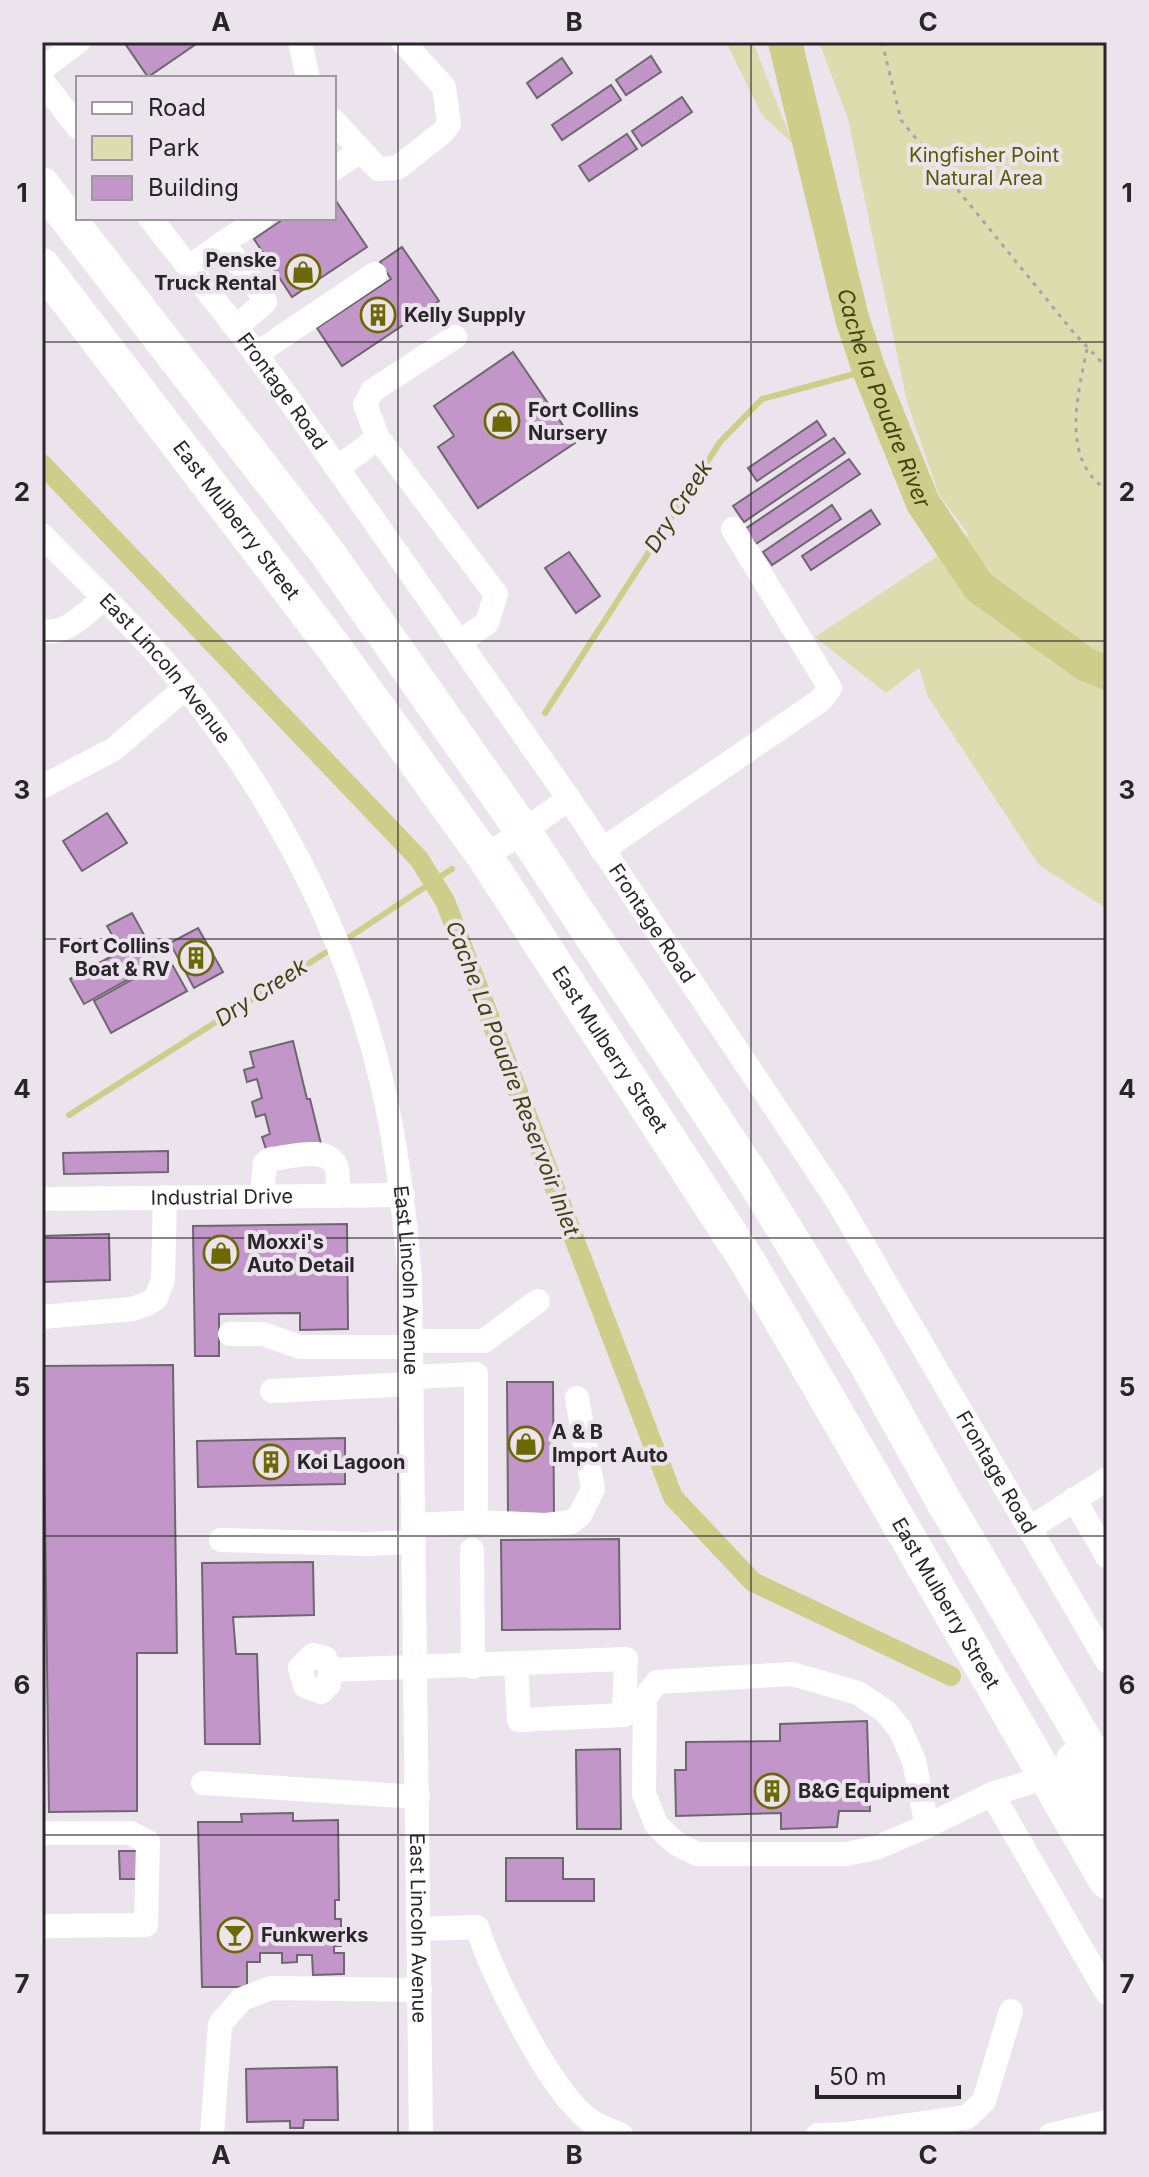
<svg xmlns="http://www.w3.org/2000/svg" width="1149" height="2177" font-family="Inter,sans-serif">
	<rect width="100%" height="100%" fill="#ece4ed"/>
	<!-- green -->
	<g fill="#dcdcaf">
		<path d="M726 42H753L793 144 762 115Z"/>
		<path d="M819 42H1107V909L1039 865 928 697 919 668 886 693 815 637 969 535 939 495 907 402 848 119Z"/>
	</g>
	<g fill="none" stroke-linecap="round" stroke-linejoin="round">
		<!-- stream -->
		<g stroke="#cece8a" stroke-width="6">
			<path d="M545 713 720 442 762 399 869 370"/>
			<path d="M342 942 452 869"/>
			<path d="M69 1115 333 948"/>
		</g>
		<!-- canal -->
		<path stroke="#cece8a" stroke-width="20" d="M42 464 419 859 445 901 673 1497 753 1582 951 1676"/>
		<!-- river -->
		<path stroke="#cece8a" stroke-width="34" id="s1" d="M785 42 852 318 869 370 923 503 979 587 1085 664 1107 673"/>
	</g>
	<!-- building -->
	<g fill="#c396ca" stroke="#6e676f" stroke-width="2">
		<path d="M124 42H199L148 77Z"/>
		<path d="M651 56 661 72 626 95 616 80Z"/>
		<path d="M562 58 572 73 537 98 527 83Z"/>
		<path d="M611 85 621 100 562 140 552 125Z"/>
		<path d="M682 97 692 112 642 146 632 131Z"/>
		<path d="M627 134 637 149 589 181 579 166Z"/>
		<path d="M334 198 367 247 292 297 254 239 285 218H334Z"/>
		<path d="M402 247 439 301 342 366 317 328 391 279 380 262Z"/>
		<path d="M513 352 575 443 478 508 438 447 454 436 434 406Z"/>
		<path d="M817 421 826 435 757 481 748 468Z"/>
		<path d="M834 438 845 453 744 522 733 506Z"/>
		<path d="M849 459 860 474 756 544 745 529Z"/>
		<path d="M832 505 841 519 772 565 763 552Z"/>
		<path d="M871 510 880 524 811 570 802 556Z"/>
		<path d="M569 552 600 596 576 613 545 568Z"/>
		<path d="M107 813 127 843 82 871 63 841Z"/>
		<path d="M132 913 159 962 84 1004 70 979 121 951 107 926Z"/>
		<path d="M198 928 223 972 194 988 170 943Z"/>
		<path d="M169 959 187 991 111 1033 94 1001Z"/>
		<path d="M293 1041 307 1099H310L321 1144 267 1152 262 1137 270 1134 265 1114 256 1117 252 1102 262 1098 257 1079 247 1082 244 1070 254 1067 250 1052Z"/>
		<path d="M168 1151V1172L64 1174 63 1153Z"/>
		<path d="M347 1224 348 1329 300 1330V1313L219 1314V1356H195L193 1226Z"/>
		<path d="M109 1234 110 1280 42 1282V1236Z"/>
		<path d="M173 1365 177 1653H137V1811L49 1812 43 1366Z"/>
		<path d="M507 1382H553L554 1514 508 1515Z"/>
		<path d="M345 1438V1484L198 1487 197 1441Z"/>
		<path d="M619 1539 620 1629 502 1630 501 1540Z"/>
		<path d="M313 1562 314 1615 233 1617 236 1654H257L260 1744H205L202 1563Z"/>
		<path d="M867 1721 870 1811H839L837 1827 781 1829V1813L676 1816 675 1770H686V1742L780 1741V1724Z"/>
		<path d="M620 1749 621 1829H577L576 1750Z"/>
		<path d="M293 1813V1821L338 1820 339 1900H335V1919H341V1946H334V1953H344V1974L313 1975 312 1955H297V1962L282 1963V1953H260V1962H247V1987H202L198 1822H242L241 1814Z"/>
		<path d="M119 1851H138V1879H120Z"/>
		<path d="M506 1858H563V1879H594V1901H506Z"/>
		<path d="M337 2067 338 2120H304L303 2128H290V2121L247 2122 246 2069Z"/>
	</g>
	<g fill="none" stroke-linecap="round" stroke-linejoin="round">
		<!-- path -->
		<g stroke="#a9a3aa" stroke-width="3" stroke-dasharray="4 6" stroke-linecap="butt">
			<path d="M882 42 901 120 1074 333 1107 368"/>
			<path d="M1087 349C1078 394 1060 460 1107 490"/>
		</g>
		<!-- minor -->
		<g stroke="#fff" stroke-width="24">
			<path d="M300 42 308 78"/>
			<path d="M42 69 78 42"/>
			<path d="M42 81 78 127"/>
			<path d="M334 121 378 169 397 168 443 132 449 124 444 87 403 42"/>
			<path d="M334 169 360 151"/>
			<path id="s2" d="M150 218 242 335 293 405 569 799 837 1200 1107 1661"/>
			<path d="M223 243 261 218"/>
			<path d="M189 267 223 243 262 295 265 302 236 327"/>
			<path d="M455 337 372 391 365 405 378 438 496 594 487 623 459 642"/>
			<path d="M256 354 375 274"/>
			<path d="M337 468 378 438"/>
			<path id="s3" d="M42 535C85 580 132 623 172 671 271 788 347 933 382 1083 397 1148 405 1214 410 1280L421 2135"/>
			<path d="M42 631C67 635 85 614 103 599"/>
			<path d="M42 787 114 749 185 688"/>
			<path d="M602 850 821 700 830 688 733 529"/>
			<path d="M485 857 569 799"/>
			<path d="M262 1196 265 1163 271 1159C290 1157 330 1144 337 1169 339 1177 337 1188 337 1196"/>
			<path id="s4" d="M42 1199 403 1195"/>
			<path d="M42 1317 132 1309 147 1304 156 1298 163 1280 165 1197"/>
			<path d="M230 1334H263L300 1347H411"/>
			<path d="M411 1341H484L538 1301"/>
			<path d="M412 1377 476 1374V1522L414 1525"/>
			<path d="M272 1391 412 1384"/>
			<path d="M1074 1499 1107 1556"/>
			<path d="M476 1522 546 1525 571 1522 580 1515 593 1489 577 1398"/>
			<path d="M1030 1528 1107 1479"/>
			<path d="M221 1540 367 1544 414 1542"/>
			<path d="M472 1550 473 1667"/>
			<path d="M330 1670 329 1684 321 1692 305 1686 300 1668 313 1655 325 1658 330 1670 626 1659 624 1715 519 1720 516 1665"/>
			<path d="M1047 1777 992 1794 1107 1993"/>
			<path d="M203 1783 418 1797"/>
			<path d="M927 1826 914 1761 900 1729 885 1711 858 1693 792 1674 657 1682 645 1698 644 1794 657 1826 677 1844 697 1854H846L876 1848 927 1826 992 1794"/>
			<path d="M42 1833H131L148 1842 146 1925 42 1926"/>
			<path d="M419 1929 477 1927C493 1975 548 2088 588 2119 597 2126 610 2130 621 2135"/>
			<path d="M212 2135 220 2024 242 1999 271 1988 420 1990"/>
			<path d="M818 2135 848 2134 967 2117 984 2101 1011 2011"/>
			<path d="M1051 2135 1107 2122"/>
		</g>
		<!-- highway -->
		<g stroke="#fff" stroke-width="36">
			<path d="M42 185 326 551 523 831 753 1178 865 1360 943 1500 1107 1779"/>
			<path id="s5" d="M42 266 332 645 485 857 748 1262 1107 1881"/>
			<path d="M1074 1760 1107 1818"/>
		</g>
	</g>
	<!-- grid -->
	<path fill="none" stroke="#29262a" stroke-width="2" stroke-opacity="0.55" d="M398 42V2135M751 42V2135M42 342H1107M42 641H1107M42 939H1107M42 1238H1107M42 1536H1107M42 1835H1107"/>
	<!-- icons -->
	<defs>
		<g id="shop-ring" transform="scale(1.8)"><circle r="9.5" fill="#ece4ed" stroke="#6c6904" stroke-width="1.5"/><path d="M-5-2.5h2.3a2.7 3.5 0 0 1 5.4 0H5L5.5 6h-11ZM-1.5-2.5h3a1.5 2.3 0 0 0-3 0Z" fill="#6c6904"/></g>
		<g id="building-ring" transform="scale(1.8)"><circle r="9.5" fill="#ece4ed" stroke="#6c6904" stroke-width="1.5"/><path d="M-4-6H4V6H1V3H-1V6H-4ZM-2.5-4.3h1.7v1.8h-1.7ZM.8-4.3h1.7v1.8H.8ZM-2.5-1h1.7V.8h-1.7ZM.8-1h1.7V.8H.8Z" fill="#6c6904"/></g>
		<g id="bar-ring" transform="scale(1.8)"><circle r="9.5" fill="#ece4ed" stroke="#6c6904" stroke-width="1.5"/><path d="M-6-5H6L.8 .8V4.5H3.5V6h-7V4.5H-.8V.8Z" fill="#6c6904"/></g>
	</defs>
	<g fill-rule="evenodd">
		<use href="#shop-ring" x="303" y="272"/>
		<use href="#building-ring" x="378" y="315"/>
		<use href="#shop-ring" x="502" y="421"/>
		<use href="#building-ring" x="196" y="958"/>
		<use href="#shop-ring" x="221" y="1253"/>
		<use href="#shop-ring" x="526" y="1444"/>
		<use href="#building-ring" x="271" y="1462"/>
		<use href="#building-ring" x="772" y="1791"/>
		<use href="#bar-ring" x="235" y="1935"/>
	</g>
	<g text-anchor="middle" stroke-width="8" stroke-linejoin="round" paint-order="stroke">
		<!-- park labels -->
		<g font-size="20" fill="#5a5804" stroke="#ece4ed">
			<text x="984" y="162">Kingfisher Point<tspan x="984" dy="23">Natural Area</tspan></text>
		</g>
		<!-- poi labels -->
		<g font-size="20" font-weight="bold" fill="#29262a" stroke="#ece4ed" text-anchor="start">
			<text x="277" y="267" text-anchor="end">Penske<tspan x="277" dy="23">Truck Rental</tspan></text>
			<text x="404" y="322">Kelly Supply</text>
			<text x="528" y="417">Fort Collins<tspan x="528" dy="23">Nursery</tspan></text>
			<text x="170" y="953" text-anchor="end">Fort Collins<tspan x="170" dy="23">Boat &amp; RV</tspan></text>
			<text x="247" y="1249">Moxxi's<tspan x="247" dy="23">Auto Detail</tspan></text>
			<text x="552" y="1439">A &amp; B<tspan x="552" dy="23">Import Auto</tspan></text>
			<text x="297" y="1469">Koi Lagoon</text>
			<text x="798" y="1798">B&amp;G Equipment</text>
			<text x="261" y="1942">Funkwerks</text>
		</g>
		<!-- street labels -->
		<g font-size="20" fill="#29262a" stroke="#ece4ed">
			<text dy="7" stroke="none"><textPath href="#s2" startOffset="218">Frontage Road</textPath></text>
			<text dy="7" stroke="none"><textPath href="#s5" startOffset="320">East Mulberry Street</textPath></text>
			<text dy="7" stroke="none"><textPath href="#s3" startOffset="182">East Lincoln Avenue</textPath></text>
			<text dy="7" stroke="none"><textPath href="#s2" startOffset="866">Frontage Road</textPath></text>
			<text dy="7" stroke="none"><textPath href="#s5" startOffset="968">East Mulberry Street</textPath></text>
			<text dy="7" stroke="none"><textPath href="#s4" startOffset="180">Industrial Drive</textPath></text>
			<text dy="7" stroke="none"><textPath href="#s3" startOffset="854">East Lincoln Avenue</textPath></text>
			<text dy="7" stroke="none"><textPath href="#s2" startOffset="1514">Frontage Road</textPath></text>
			<text dy="7" stroke="none"><textPath href="#s5" startOffset="1616">East Mulberry Street</textPath></text>
			<text dy="7" stroke="none"><textPath href="#s3" startOffset="1502">East Lincoln Avenue</textPath></text>
		</g>
		<!-- water labels -->
		<g font-size="22" font-style="italic" fill="#42400b" stroke="#ece4ed">
			<text dy="8" stroke="none"><textPath href="#s1" startOffset="370">Cache la Poudre River</textPath></text>
			<text transform="translate(678 506) rotate(-57)" y="8">Dry Creek</text>
			<text transform="translate(261 992) rotate(-33)" y="8">Dry Creek</text>
			<text transform="translate(513 1078) rotate(69)" y="8">Cache La Poudre Reservoir Inlet</text>
		</g>
	</g>
	<!-- border -->
	<rect width="1149" height="2177" fill="none" stroke="#ece4ed" stroke-width="88"/>
	<!-- legend -->
	<rect x="76" y="76" width="260" height="144" fill="#ece4ed" stroke="#9e989f" stroke-width="2"/>
	<rect x="92" y="102" width="40" height="12" fill="#ffffff" stroke="#9e989f" stroke-width="2"/>
	<text x="148" y="116" font-size="24" fill="#29262a">Road</text>
	<rect x="92" y="136" width="40" height="24" fill="#dcdcaf" stroke="#9e989f" stroke-width="2"/>
	<text x="148" y="156" font-size="24" fill="#29262a">Park</text>
	<rect x="92" y="176" width="40" height="24" fill="#c396ca" stroke="#9e989f" stroke-width="2"/>
	<text x="148" y="196" font-size="24" fill="#29262a">Building</text>
	<!-- scale -->
	<path d="M817 2085v12h142v-12" fill="none" stroke="#29262a" stroke-width="4"/>
	<text x="829" y="2085" font-size="24" fill="#29262a" stroke="#ece4ed" stroke-width="6" paint-order="stroke">50 m</text>
	<rect x="44" y="44" width="1061" height="2089" fill="none" stroke="#29262a" stroke-width="3"/>
	<g font-size="26" text-anchor="middle" font-weight="bold" fill="#29262a">
		<text x="221" y="31">A</text>
		<text x="574" y="31">B</text>
		<text x="928" y="31">C</text>
		<text x="22" y="202">1</text>
		<text x="1127" y="202">1</text>
		<text x="22" y="501">2</text>
		<text x="1127" y="501">2</text>
		<text x="22" y="799">3</text>
		<text x="1127" y="799">3</text>
		<text x="22" y="1098">4</text>
		<text x="1127" y="1098">4</text>
		<text x="22" y="1396">5</text>
		<text x="1127" y="1396">5</text>
		<text x="22" y="1694">6</text>
		<text x="1127" y="1694">6</text>
		<text x="22" y="1993">7</text>
		<text x="1127" y="1993">7</text>
		<text x="221" y="2164">A</text>
		<text x="574" y="2164">B</text>
		<text x="928" y="2164">C</text>
	</g>
</svg>
